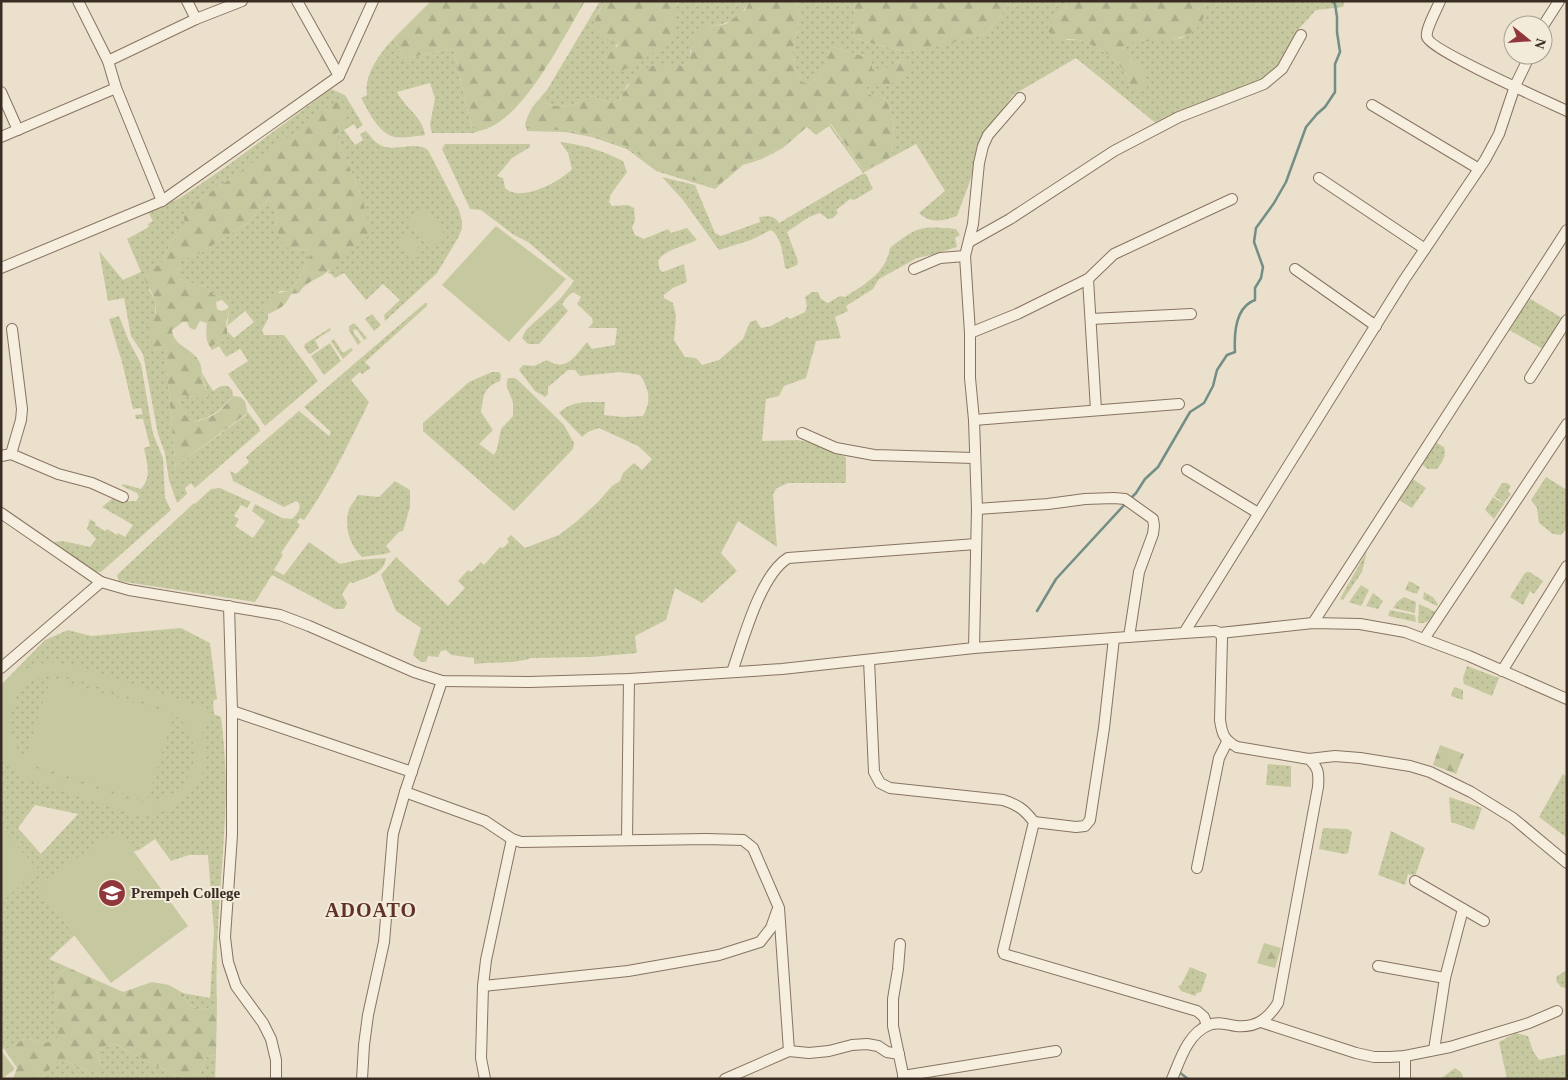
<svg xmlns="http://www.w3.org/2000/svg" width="1568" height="1080" font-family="Georgia,serif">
	<defs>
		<pattern id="grass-dots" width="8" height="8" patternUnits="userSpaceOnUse" patternTransform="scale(1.25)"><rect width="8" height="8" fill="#c6c9a0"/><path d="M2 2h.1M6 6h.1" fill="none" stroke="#abad8a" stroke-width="1.8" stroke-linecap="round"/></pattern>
		<pattern id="forest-firs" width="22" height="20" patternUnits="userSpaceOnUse" patternTransform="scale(1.25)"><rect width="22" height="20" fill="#c6c9a0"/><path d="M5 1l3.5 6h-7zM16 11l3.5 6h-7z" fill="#abad8a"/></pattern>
	</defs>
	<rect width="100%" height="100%" fill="#ebe0cb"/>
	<!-- grass -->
	<g fill="url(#grass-dots)" fill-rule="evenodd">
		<path d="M600 1H605L596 16 604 37 614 39 619 42 604 60 678 3 677 1H750C739 20 728 24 707 27L690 50 691 60 683 66 667 63 627 85 620 100 610 103 592 96C569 108 562 110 538 100L532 130H567L594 135 629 147 642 156 716 187 744 163 763 157 785 146 809 125 830 124 864 171 892 156 894 120 886 99 870 95 866 88 873 83 886 85 900 60 887 69 877 73 872 68 871 57 869 51 865 56 844 51 837 47 828 49C830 62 821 76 809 84L802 82C798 73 792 62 793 52 794 35 805 17 795 1H855L853 37 866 42 907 52 986 34 1012 1H1067L1066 8 1055 18 1066 40C1071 40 1077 39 1082 41 1102 48 1125 64 1130 85L1143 70 1123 54 1122 47 1132 42 1182 38 1203 19 1206 1H1345L1343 7 1316 10 1296 32 1273 74 1158 125 1076 58 1013 95 990 127 957 216C943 221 930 224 919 213L945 191 916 144 863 173 829 126 816 135 807 127 783 148 762 159 743 165 715 189 656 171 627 149 592 137 565 132 527 131 525 124C530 110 537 101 547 90Z"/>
		<path d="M394 38 404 59 453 48 472 128H489L473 133H432L430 125 435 98 430 83 397 92C405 108 423 117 425 135 414 136 399 140 389 135 376 128 368 110 361 98L367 95C364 74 380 53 394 38Z"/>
		<path d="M331 89 345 95 363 125 357 129 354 124 344 130 355 145 363 140 360 134 366 131C370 135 373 140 377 143 392 155 413 139 428 150L459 210 462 221V229L458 238 437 273 385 321 384 315 400 300 383 284 366 300 344 273 335 278 331 274 328 273 361 195 336 134 233 177 197 201 185 227 171 241 163 262 155 268 149 290 156 301 153 351 161 347 165 348 176 471 179 464 246 415 247 411 259 427 260 431 195 488 191 483 185 488 187 494 177 503 169 480 165 453 158 434 143 354 131 336 124 298 108 301 99 251 123 280 141 272 127 239 149 227 148 224 153 221 148 212 180 198 227 166Z"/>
		<path d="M560 142C584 145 601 150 623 161L627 172 611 194 609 202 612 206 628 205 634 208 635 220 632 228 635 235 644 239 668 229 671 233 687 228 697 240C688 244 665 251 660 258 657 262 659 266 660 270L663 272 684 264 687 282 673 288 664 295V298L673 303 676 316 674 340 685 357 696 358 702 365 719 360 743 339 750 322 756 320 761 328 771 326 787 317 790 319 805 312 807 306 805 297 812 292H818L821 299 828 303 840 296 845 297C865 284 886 273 890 248 918 226 921 226 956 229L960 235 955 238 957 247 931 255 917 258 879 279 873 289 846 306 848 311 835 317 841 338 816 341 806 378 784 386 779 396 766 399 762 441 797 440 809 442 846 457V483H788L777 488 773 494 777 547 738 521 721 553 737 571 702 603 675 588 666 620 635 636 637 653 592 657 531 658C516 664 492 662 474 664V658L451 655 446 650 441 651 438 657 428 656 426 662H421L413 655 421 628 396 611 381 575 396 557 448 606 465 588 458 581 468 570 471 572 481 562 484 565 500 547 503 548 509 542 507 539 511 535 525 548 559 535 576 522 598 502 612 486 620 481 623 473 634 463 642 470 652 459 638 446 599 428 588 432 582 437 559 413C571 400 588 402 605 402L604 415 623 417 643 416C652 401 649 389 640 375L620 372 580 376 575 370H568L548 387V394L545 397 535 391 519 370 523 365 534 366 547 360C566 373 575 356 587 342L592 349 615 345 617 328H588L593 323 592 318 577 304 581 297 573 292 567 297 562 304 568 311 539 344H528L522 338 526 330 560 299 574 281 528 242 514 235 481 210 470 209 442 149 445 144H530V147L512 158 497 176 503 178 505 188C507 189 509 192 512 192 528 198 561 181 572 169L568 153Z"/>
		<path d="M862 174H866L873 189 854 200 850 199 836 210 838 213 833 218 828 219 820 213 809 217 787 232 798 261 797 265 788 269 785 268C783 256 782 237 771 230L751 240 719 250 683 200 662 177 695 185 715 233 721 236 760 222 759 217C768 216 774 215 779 223Z"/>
		<path d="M269 198 276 210 277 229 291 250 306 249 311 254 296 284 289 291H280L263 311 268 314V319L262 330 264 335H284L318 381 265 426 228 374 248 361 241 350 240 349 226 357 219 346 212 350 210 347 228 336V332L234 338 254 322 245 311 227 326 229 312 227 309 229 307 222 300V297L214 295 201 283C192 285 185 282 177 277L180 260 202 252 248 223Z"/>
		<path d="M1529 298 1562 318 1543 349 1509 330Z"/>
		<path d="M425 303H427V306L365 362 371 368 362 374 360 372 351 380 369 402C349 443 330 483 304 520L300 518 297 522 300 525 281 553 283 555 274 570 284 575 309 542 340 564 358 560 386 558C385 573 366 578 353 583L350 582 342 594 347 603 344 609H335L272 575 255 602 119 581 117 575 194 503 195 504 211 489 220 488 251 502 247 508 241 505 234 516 239 519 235 526 253 538 265 521 252 511 255 504 282 518 292 519C297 514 301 510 299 503L296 501 284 507 233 481 230 471 236 474 249 462 246 457 299 411 329 436 331 432 304 407Z"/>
		<path d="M372 314 381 325 374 331 365 319Z"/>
		<path d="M119 316 128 339 141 364 153 434 163 458 165 498 171 510 101 572 91 571 54 542 63 541 90 547 96 539 87 529 90 519 96 523 95 525 105 531 107 529 117 535 118 533 125 537 133 525 102 507 113 498 126 501H136L139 497 137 493 122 486 123 484 141 489C152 477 147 463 144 448L150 446 143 419H136L135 415 143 414 141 408 133 409 122 362 109 319Z"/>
		<path d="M354 323 367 338 364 340 357 330 354 329 353 332 361 342 358 345 349 331V326Z"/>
		<path d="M330 328 331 330 315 340 319 348 310 354 308 353 304 347 305 344Z"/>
		<path d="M334 339 343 353 351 348 353 350 343 359 331 341Z"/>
		<path d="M330 343 341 361 324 375 311 356Z"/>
		<path d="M492 372H499L501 375 500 381C483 388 484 394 481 412L493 430 479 444 494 455 497 449 501 429 513 416C513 412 513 407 513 403 511 394 504 387 508 378H515L521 383 564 425 574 443 573 449 514 511 423 431V423L469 382Z"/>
		<path d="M202 373 213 391 221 386H228L232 390 233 396C219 411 213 417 193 422L184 414 178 400 182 395 194 397 209 395 203 380Z"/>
		<path d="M1435 442 1444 447C1447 456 1442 462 1437 469H1428L1422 464Z"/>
		<path d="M1546 477 1567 490V528L1561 535 1553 534 1539 523 1537 508 1531 500Z"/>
		<path d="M1413 479 1426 488 1412 508 1399 500Z"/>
		<path d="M395 481 410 490V507L403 531 399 532 386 546 391 552 385 554 362 557C349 545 344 526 349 509 351 505 355 500 358 495L379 497Z"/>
		<path d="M1502 483H1507L1511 486 1508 491 1511 494 1504 503 1494 496Z"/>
		<path d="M1493 497 1504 504 1494 519 1485 510Z"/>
		<path d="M1367 551 1362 572 1343 600 1340 599Z"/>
		<path d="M1527 572H1530L1543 581 1534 594 1530 591 1523 605 1510 597 1524 574Z"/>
		<path d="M1409 581 1420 587 1417 594 1405 590Z"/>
		<path d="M1361 585 1369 590 1361 606 1349 602Z"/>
		<path d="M1424 592 1433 597 1438 604 1437 606 1423 599Z"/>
		<path d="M1373 593 1383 601 1378 609 1366 606Z"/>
		<path d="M1404 597 1416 602 1415 613 1393 608 1397 602Z"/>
		<path d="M1419 604 1436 612C1431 619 1428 624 1418 623Z"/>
		<path d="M1390 610 1415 615 1416 622 1388 616Z"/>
		<path d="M181 628 210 643 217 699 213 701 214 714 221 717C224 742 226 768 226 793 224 864 214 935 217 1006L199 1010 188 1004 183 993 210 998 214 931 208 855H189L171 861 155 839 139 850 96 862 87 924 49 959 67 967 54 978 59 1038C47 1046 39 1042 26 1038L5 1050 1 1046V685L45 640 68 630 91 636ZM35 805 78 814 41 854 18 828Z"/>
		<path d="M1467 666 1499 678 1492 696 1464 684 1463 678Z"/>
		<path d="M1454 687 1463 690V700L1451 696Z"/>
		<path d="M1268 764 1291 766V787L1266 785Z"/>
		<path d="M1563 774 1567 777V838L1539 817Z"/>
		<path d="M1449 797 1482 808 1474 830 1451 822Z"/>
		<path d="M1323 828 1348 829 1352 832 1348 853 1344 854 1319 849Z"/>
		<path d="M1391 831 1425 848 1415 876 1408 874 1405 885 1378 875Z"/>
		<path d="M1190 967 1207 974 1201 992 1197 993 1195 996 1181 991 1178 986 1181 985Z"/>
		<path d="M1567 970V988H1566L1561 987 1556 981 1557 976Z"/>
		<path d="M1516 1033 1528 1036 1533 1051 1539 1060 1567 1054V1079H1507L1499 1042Z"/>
		<path d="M114 1044 183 1079H41L50 1069 64 1061 87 1070 101 1067 97 1050Z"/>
		<path d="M216 1055 215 1079H198L206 1057Z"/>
		<path d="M1455 1068 1461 1072 1464 1079H1440Z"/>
	</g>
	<!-- forest -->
	<g fill="url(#forest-firs)">
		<path d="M431 1H585C563 38 529 108 491 127 486 129 478 128 472 128L453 48 404 59 394 38Z"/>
		<path d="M605 1H677L675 38 636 64 618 72 604 60 608 46 617 47 619 42 614 39 604 37 593 29 596 17Z"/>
		<path d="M750 1H795C805 17 794 35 793 52 792 62 798 74 802 82L809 84C821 76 830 62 828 48L837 47 844 51 864 56 869 51 872 49V68L877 73C889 68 897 60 910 58L913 68C905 75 895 84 885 85 875 86 876 82 866 88L870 95 886 99 894 120 892 156 864 171 831 124 817 133 809 125 785 146 763 157 744 163 716 187 658 169 629 147 594 135 567 130H532C520 123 532 108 538 100 562 110 569 108 592 96L610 103 620 100C629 81 643 64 667 63 672 63 678 65 683 66L690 60 692 37 707 27 726 24 745 10Z"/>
		<path d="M855 1H1012L986 34 941 45 907 52 866 42 853 37Z"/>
		<path d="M1067 1H1206C1205 7 1205 15 1202 21 1186 49 1147 35 1122 47 1126 66 1148 60 1147 88L1140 91 1130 85C1125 64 1102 48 1082 41 1074 38 1062 40 1054 39L1047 29 1055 18 1066 8Z"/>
		<path d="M336 102 343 103 348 113 345 125 336 134 361 195 371 230 332 266C323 280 308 278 299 293L291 294C286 306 279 309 268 314L263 311C266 298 276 292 289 291L296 284 311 254 306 249 291 250 282 244 277 230 276 210 269 198 248 223 202 252 180 261 177 277C185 282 192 285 201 283L214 295 222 297V300L216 302 217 309 221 311 227 309 229 312 226 323 228 336 210 347C205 340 206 331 207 323L200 321 195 330 190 328 187 322H183L172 330C173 345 190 348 197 358 203 366 201 372 203 381 204 386 207 390 210 395L205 399 182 395 178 400 184 414 193 422C213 418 220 412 233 396L240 397 245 401 247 410 246 414 179 464 178 471H176L165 349 161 347 153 351 149 322 156 313V301L144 278 146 273 163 262 171 241 185 227 184 217 197 201 233 177Z"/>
		<path d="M1440 745 1464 754 1456 774 1433 765Z"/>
		<path d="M1264 943 1281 948 1275 968 1257 963Z"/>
		<path d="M67 967 123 992 152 982 169 985 183 993 188 1004 199 1010 217 1006 216 1055 206 1057 198 1079H183L114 1044 97 1050 101 1067 97 1072 87 1070 64 1061 50 1069 41 1079H13L17 1068 5 1050 26 1038C39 1042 47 1046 58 1037L54 978Z"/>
	</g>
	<!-- garden -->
	<g fill="#c6c9a0" fill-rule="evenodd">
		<path d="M424 206 447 238 430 250 407 219Z"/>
		<path d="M496 226 566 279 509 342 442 285Z"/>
		<path d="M408 233 422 253 412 261 397 241Z"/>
		<path d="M52 662 72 665 212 710 207 726 199 724C223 771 185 818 135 815L34 782 16 773 9 766 1 757V691C15 673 30 664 52 662ZM52 674 68 677 161 707C216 730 198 806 138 802L37 770C0 749 0 680 52 674Z"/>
		<path d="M51 677 174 715 147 801 24 762Z"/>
		<path d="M1 829 38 869 1 903Z"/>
		<path d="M118 830 188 926 111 983 36 886Z"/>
		<path d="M1 1050 15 1069 2 1079H1Z"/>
	</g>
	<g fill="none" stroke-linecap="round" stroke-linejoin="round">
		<!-- stream -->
		<g stroke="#728e86" stroke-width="2.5">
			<path d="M1130 499 1136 493 1145 479 1158 467 1190 412 1204 403 1213 386 1217 370 1227 355 1235 352C1234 334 1235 307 1255 300V288L1261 278 1263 267 1254 242 1256 228 1274 203 1286 182 1306 127 1317 114 1325 107 1335 92V64L1340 52 1337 32V17L1335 4 1332 1"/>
			<path d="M1037 611 1056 579 1126 503"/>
			<path d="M1179 1072 1188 1079"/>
		</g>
		<!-- minor casing -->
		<g stroke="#877361" stroke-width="12">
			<g id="minor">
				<path d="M78 1 108 61 116 88 162 201"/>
				<path d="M187 1 196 19"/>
				<path d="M297 1 339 76"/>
				<path d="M1440 1C1437 9 1425 30 1427 37 1430 50 1548 102 1567 111"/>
				<path d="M1543 26 1559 1"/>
				<path d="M108 61 196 19 242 1"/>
				<path d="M1 92 18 130"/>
				<path d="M1372 105 1479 169"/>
				<path d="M1 137 116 88"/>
				<path d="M1319 178 1425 249"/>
				<path d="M969 242 1010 219 1114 151 1179 117 1264 84 1282 69 1301 35"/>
				<path d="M1 268 162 201 339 76 373 1"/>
				<path d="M914 269 940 258 965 256"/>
				<path d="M1295 269 1376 326"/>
				<path d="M1088 279 1096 410"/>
				<path d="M1091 319 1191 314"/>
				<path d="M970 333 1017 314 1088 279 1114 254 1232 199"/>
				<path d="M1530 378 1567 320"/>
				<path d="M974 420 1179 404"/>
				<path d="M802 433 836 448 874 455 974 458"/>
				<path d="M11 454 58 474 92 483 123 497"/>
				<path d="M1 456 11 454 21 420 22 409 12 329"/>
				<path d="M1187 470 1258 513"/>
				<path d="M977 509 1048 504 1085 499 1114 498 1125 499 1153 519 1154 526 1153 534 1139 572 1129 637"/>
				<path d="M1 513 101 582 129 590 280 615 309 626 414 672 442 681 529 682 629 679 782 669 974 648 1184 633 1215 631 1220 633 1222 638 1220 720C1222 734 1224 740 1237 747L1309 759C1319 768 1319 774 1318 787L1278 1003C1268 1019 1256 1028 1236 1026 1227 1025 1219 1021 1209 1025 1188 1033 1180 1060 1172 1079"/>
				<path d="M229 606 232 711V835L225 937 228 962 236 986 263 1023 271 1039 276 1060V1079"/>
				<path d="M1313 623 1567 230"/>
				<path d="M1184 633 1404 280 1485 160 1499 134 1515 86 1530 55"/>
				<path d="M1220 633 1313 623 1360 624 1405 632 1469 656 1567 699"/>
				<path d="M1424 639 1567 424"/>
				<path d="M974 648 977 509 974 420 970 378V333L965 256 973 224 979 163 983 146 988 135 1020 98"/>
				<path d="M869 660 874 772 880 783 890 788 1003 800C1018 805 1024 809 1034 822L1003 951 1004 954 1197 1011 1204 1017 1207 1025"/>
				<path d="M1 668 101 582"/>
				<path d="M1502 671 1567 566"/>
				<path d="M732 672C743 641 760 575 788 558L976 544"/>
				<path d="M232 711 412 772"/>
				<path d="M1309 759 1335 756 1360 758 1410 766 1430 772 1471 792 1513 818 1567 863"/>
				<path d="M405 792 485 821 512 839 521 842 706 839 743 840 753 848 779 908 789 1051"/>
				<path d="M1034 822 1076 827 1085 826 1090 820 1104 728 1114 638"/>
				<path d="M627 840 629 679"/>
				<path d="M1197 868 1219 758 1227 742"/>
				<path d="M1415 881 1484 921"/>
				<path d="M900 944 898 969 893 999V1026L904 1079"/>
				<path d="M1378 966 1445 978"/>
				<path d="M483 986 628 971 719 955 760 942 771 928 777 911"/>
				<path d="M1261 1022 1356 1053 1374 1057H1390L1405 1056 1450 1047 1529 1023 1557 1011"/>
				<path d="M1434 1050 1445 978 1463 909"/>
				<path d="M903 1076 1056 1051"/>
				<path d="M362 1079 364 1045 368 1015 384 942 393 834 405 792 442 681"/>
				<path d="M485 1079 481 1058 483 986 486 960 512 839"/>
				<path d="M725 1079 789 1051 809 1053 829 1051 852 1045 867 1044 878 1046 887 1052 899 1054"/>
				<path d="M1405 1079V1056"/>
			</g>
		</g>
		<!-- minor -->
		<use href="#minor" stroke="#f6eede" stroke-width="10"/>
	</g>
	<!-- icons -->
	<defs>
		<g id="school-disc" transform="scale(1.4375)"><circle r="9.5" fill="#90373c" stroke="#f3ebda"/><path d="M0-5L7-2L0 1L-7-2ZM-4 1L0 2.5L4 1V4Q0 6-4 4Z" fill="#fff"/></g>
	</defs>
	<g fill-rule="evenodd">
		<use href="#school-disc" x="112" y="893"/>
	</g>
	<g text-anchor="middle" stroke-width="4" stroke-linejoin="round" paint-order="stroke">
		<!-- poi labels -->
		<g font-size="15" font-weight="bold" fill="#392c23" stroke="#f3ebda" text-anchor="start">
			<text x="131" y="898">Prempeh College</text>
		</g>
		<!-- district labels -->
		<g font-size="20" font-weight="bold" letter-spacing="1" fill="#613026" stroke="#f3ebda">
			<text x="371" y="917">ADOATO</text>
		</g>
	</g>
	<!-- border -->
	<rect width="1568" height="1080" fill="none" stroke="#392c23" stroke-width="5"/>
	<!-- north arrow -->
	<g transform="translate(1528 40) rotate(107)"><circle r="24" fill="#f3ebda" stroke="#a99f91"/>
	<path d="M0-4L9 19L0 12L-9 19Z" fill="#90373c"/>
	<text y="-8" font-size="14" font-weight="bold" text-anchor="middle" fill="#392c23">N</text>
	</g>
</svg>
